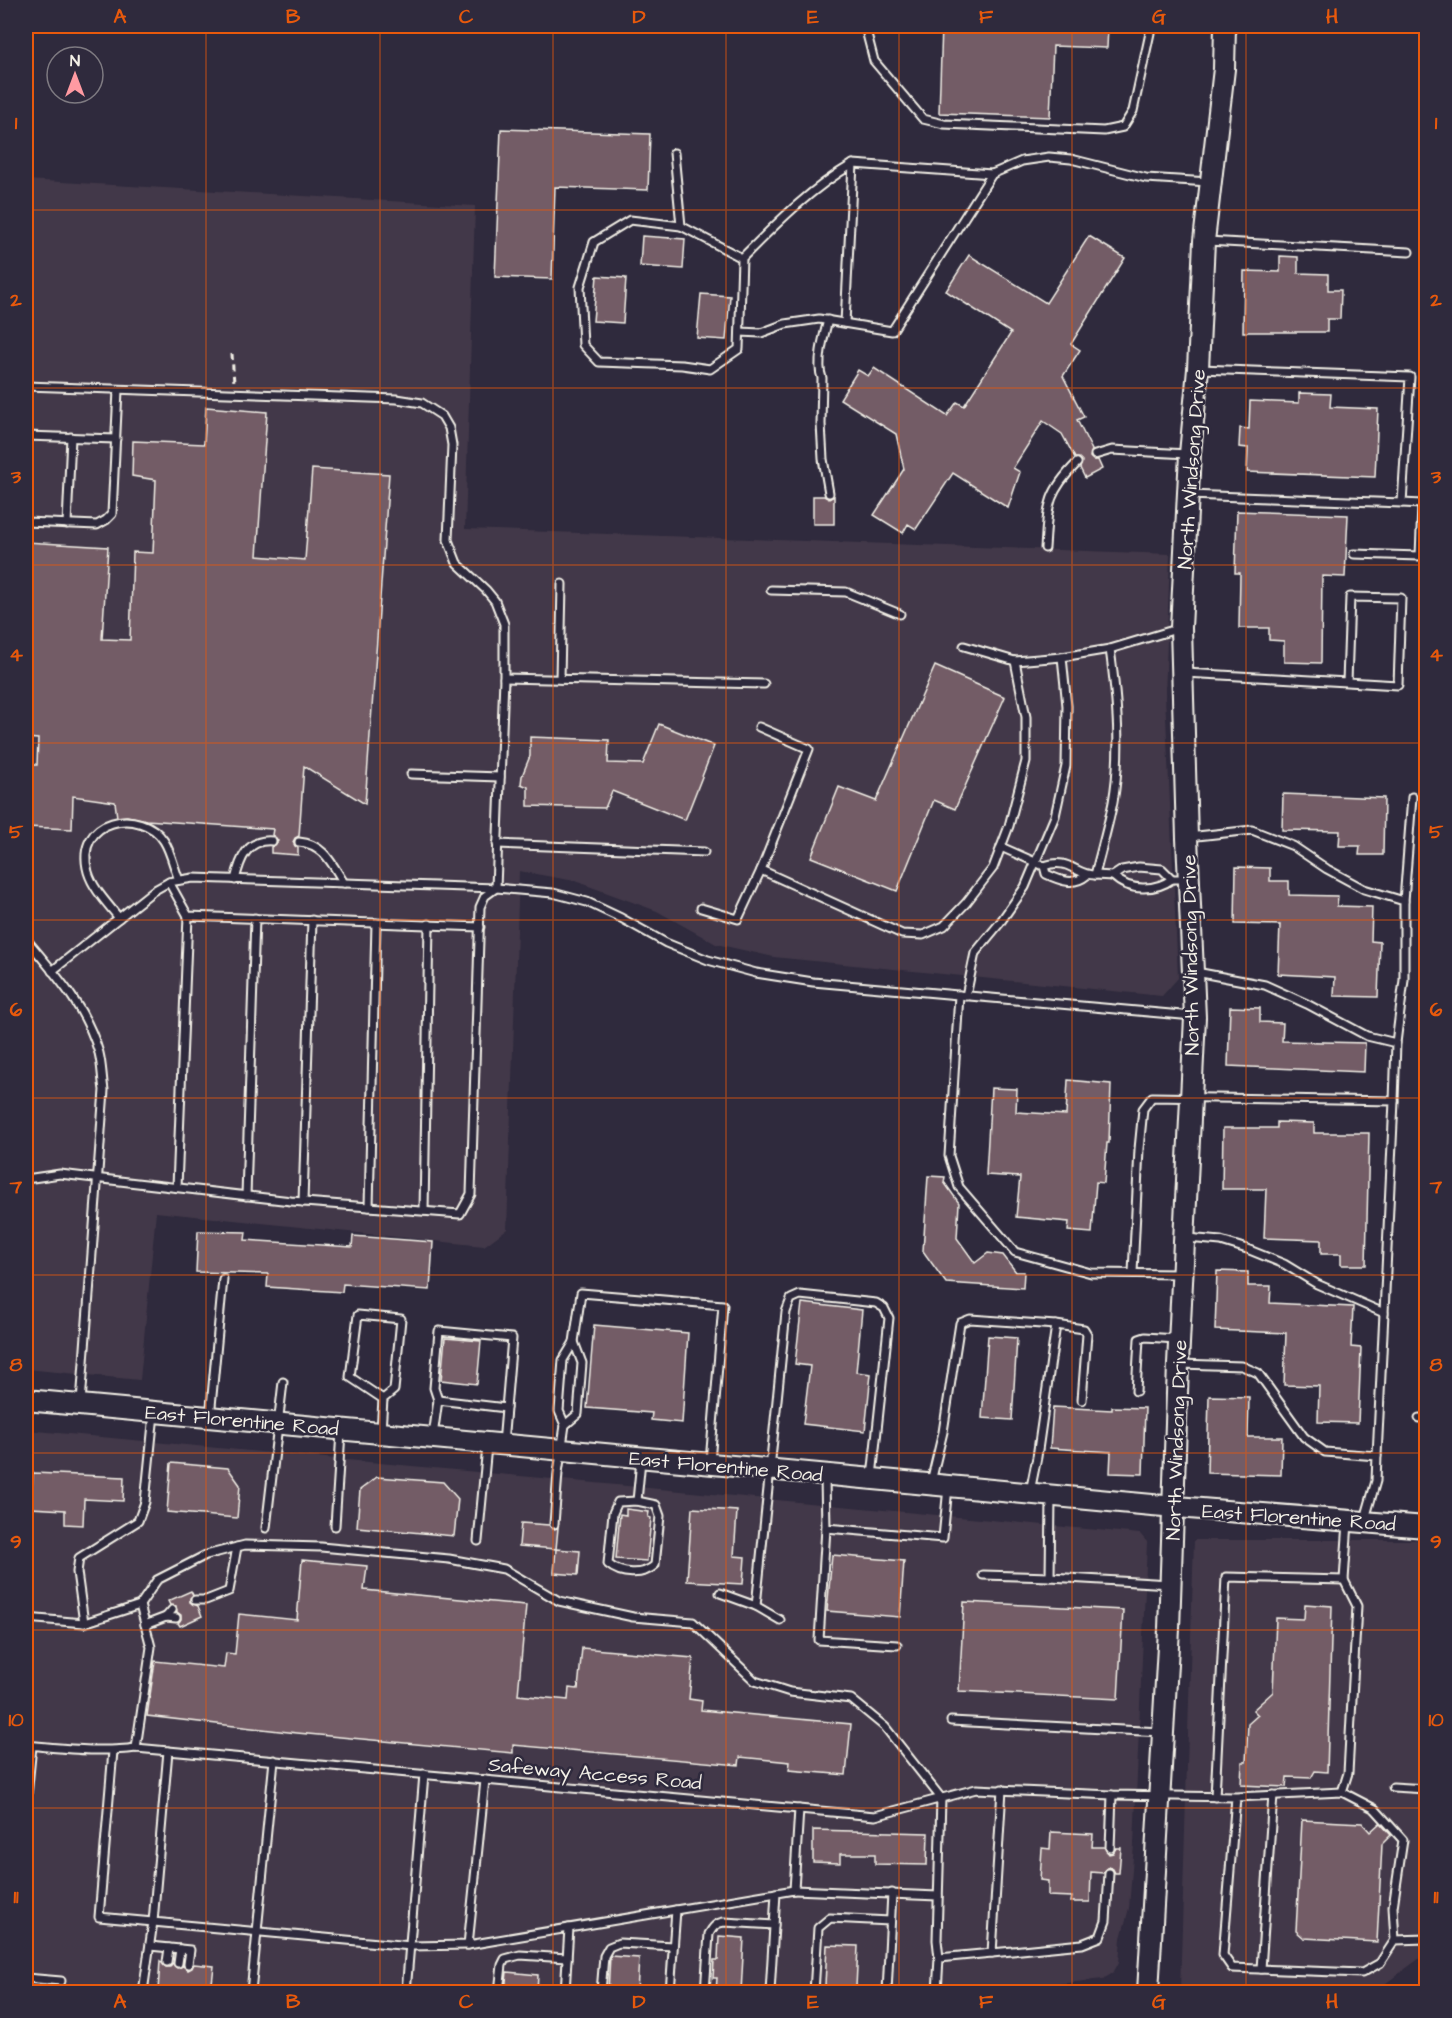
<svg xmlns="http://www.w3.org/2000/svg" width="1452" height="2018" font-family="'Architects Daughter',sans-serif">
	<rect width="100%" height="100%" fill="#2f2a3d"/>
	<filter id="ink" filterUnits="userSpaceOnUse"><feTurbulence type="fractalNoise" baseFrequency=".0167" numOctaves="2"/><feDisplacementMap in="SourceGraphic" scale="12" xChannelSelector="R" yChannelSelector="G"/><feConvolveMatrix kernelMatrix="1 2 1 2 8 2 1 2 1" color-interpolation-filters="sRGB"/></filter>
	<g filter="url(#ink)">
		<!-- built -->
		<g fill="#433949">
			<path d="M26 180 475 206 465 529 1170 554 1165 696 1178 978 1162 996 774 957 716 944 657 911 575 881 519 871 507 1229 484 1246 156 1212 140 1380 26 1369Z"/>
			<path d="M26 1430 1140 1534 1147 1542 1134 1844 1129 1908 1121 1938 1119 1962 1113 1973 1103 1979 984 1992H26Z"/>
			<path d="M1194 1540H1426V1955H1424L1374 1992H1180Z"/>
		</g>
		<!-- building -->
		<g fill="#735b66" stroke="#f4f1e8" stroke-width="1.5">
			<path d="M942 26H1108L1107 48 1053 46 1050 117 939 113Z"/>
			<path d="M501 129 650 134 648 190 555 187 552 279 495 277Z"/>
			<path d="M642 236 685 239 683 269 640 266Z"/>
			<path d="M1089 236 1125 258 1071 344 1080 350 1063 376 1084 417 1077 420 1092 450 1090 457 1093 460H1098L1102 469 1085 478 1080 468 1082 461 1079 458H1075L1062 434 1043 421 1013 468 1020 472 1008 508 953 473 916 529 908 524 903 533 874 515 904 469 896 434 840 399 858 370 868 376 874 368 947 416 957 402 964 406 1011 333 946 291 969 255 1046 303Z"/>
			<path d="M1280 256 1298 257V273L1328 274V290H1341L1340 319H1327V332H1243L1244 271 1280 272Z"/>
			<path d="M597 276 626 278 623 323 593 321Z"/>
			<path d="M701 294 730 296 726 340 697 338Z"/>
			<path d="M1299 393 1331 394 1330 407 1378 409 1375 477 1247 472 1248 448 1239 447 1240 428 1249 429 1250 401 1299 403Z"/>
			<path d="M206 407 267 412 257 556 305 560 312 469 389 474 365 804 304 766 299 836 295 838 293 842 295 846 298 848V855L271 853V847L275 845 278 841 276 838 272 835 273 829 146 820 127 816 117 817 115 802 73 796 72 829 26 827V765H37L38 739 26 738V542L108 547 102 639 130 640 133 552 153 553 156 480 132 476 133 441 204 444Z"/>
			<path d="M813 496H824L829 499 834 496V524H813Z"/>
			<path d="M1237 511 1348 515 1345 577 1322 576 1321 663 1284 662V641L1269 640V628H1239L1240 573H1235Z"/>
			<path d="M935 666 1005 697 955 809 934 800 897 891 811 857 839 787 876 801Z"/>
			<path d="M659 724 714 746 685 820 612 791 605 808 528 806V787L521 784 522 776 530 756V737L609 740 608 763 643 764Z"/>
			<path d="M1283 794 1384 798 1383 855H1359L1360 846H1339L1340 831 1282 830Z"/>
			<path d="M1236 867 1270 868V881H1289V895L1338 896 1337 906 1372 907 1371 941 1380 942 1378 997 1334 996 1335 977 1278 974 1280 925 1235 924Z"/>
			<path d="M1230 1007 1260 1008V1022L1283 1023 1282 1041 1365 1043 1364 1072 1228 1066Z"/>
			<path d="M1068 1080 1111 1084 1109 1143H1107L1104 1183 1096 1182 1092 1233 1068 1231 1069 1222 1016 1217 1020 1177 986 1175 991 1088 1017 1089 1016 1112 1066 1115Z"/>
			<path d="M1277 1122 1314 1123V1133H1369L1366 1265H1341V1254H1321V1240L1264 1238 1266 1189H1222L1223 1128H1277Z"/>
			<path d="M928 1176 945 1177 944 1182 959 1203 957 1238 975 1263 988 1253 1003 1255 1016 1272H1024L1023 1288 946 1283 923 1251Z"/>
			<path d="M198 1231 246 1232 245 1240 352 1247 353 1236 433 1242 430 1290 343 1284 342 1292 267 1287 268 1274 196 1272Z"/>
			<path d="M1217 1271 1248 1272V1286H1271L1270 1303 1353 1307 1351 1347 1361 1348 1358 1423 1318 1422 1319 1386 1284 1385 1286 1333 1215 1330Z"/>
			<path d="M802 1303 862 1310 856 1372 871 1374 865 1431 803 1424 810 1366 795 1364Z"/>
			<path d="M594 1325 688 1333 682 1423 651 1420 652 1413 587 1408Z"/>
			<path d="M988 1336 1017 1338 1012 1420 982 1418Z"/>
			<path d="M445 1338 481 1341 477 1384 441 1380Z"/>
			<path d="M1209 1396 1249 1397 1248 1437H1282L1281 1475 1207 1473Z"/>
			<path d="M1053 1407 1112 1410V1407L1145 1408 1143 1474 1110 1473 1111 1452 1050 1448Z"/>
			<path d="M171 1463 228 1468 240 1485 237 1518 167 1512Z"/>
			<path d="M33 1473 124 1477 123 1501 84 1499 83 1525 65 1524V1510L31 1508Z"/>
			<path d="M377 1477 443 1482 458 1499 454 1536 357 1527 360 1490Z"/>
			<path d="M692 1508 737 1511 734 1556 745 1557 743 1584 687 1581Z"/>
			<path d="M626 1509 649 1512 648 1517 651 1518 647 1561 616 1559 620 1514 626 1515Z"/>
			<path d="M521 1523 549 1525 553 1529 558 1528 556 1549 519 1546Z"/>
			<path d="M556 1549 580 1551 578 1575 554 1573Z"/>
			<path d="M832 1555 904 1561 900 1617 827 1611Z"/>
			<path d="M302 1560 367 1566 364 1590 526 1605 518 1695 568 1700 569 1688 578 1689 582 1648 693 1658 689 1699 702 1701 701 1710 851 1724 846 1775 789 1770 790 1762 740 1757 739 1765 513 1745V1753L297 1733 147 1716 155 1661 224 1668 226 1653 235 1654 239 1614 297 1620Z"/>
			<path d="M191 1591 193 1595 190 1598V1602L198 1606 202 1616 180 1626 178 1623 181 1619V1615L177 1612 176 1606 170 1605 168 1601Z"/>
			<path d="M964 1602 1123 1610 1118 1699 959 1691Z"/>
			<path d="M1305 1604 1332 1606 1327 1772 1315 1771 1311 1778 1287 1777 1286 1787 1241 1785 1242 1762H1246L1248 1724 1258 1715 1253 1710 1273 1692 1276 1618 1304 1619Z"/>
			<path d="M1302 1820 1362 1823 1370 1832 1380 1823 1391 1835 1382 1844 1377 1942 1304 1938 1296 1931Z"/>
			<path d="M813 1830 928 1833 927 1865 875 1864V1854H840V1863L813 1862Z"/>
			<path d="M1051 1832 1093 1834 1092 1847H1104L1109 1854 1113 1853 1116 1848H1121L1119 1873H1115L1113 1869 1109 1867 1103 1873 1091 1872 1090 1902H1071L1072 1897 1048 1896V1881L1040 1880 1042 1848 1050 1849Z"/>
			<path d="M719 1936 744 1938 741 1992H716L717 1978H713L714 1960H718Z"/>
			<path d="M827 1945 858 1946 856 1987 825 1986Z"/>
			<path d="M610 1956 639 1958 637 1992H608Z"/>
			<path d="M160 1961 166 1967H170L172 1963 177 1968 183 1966 188 1970 192 1968 194 1964 214 1966 211 1992 158 1991Z"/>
			<path d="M507 1972 538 1975 537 1992H505Z"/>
		</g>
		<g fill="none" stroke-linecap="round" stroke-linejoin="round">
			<!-- lane casing -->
			<g stroke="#f4f1e8" stroke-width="11">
				<g id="lane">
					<path d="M867 26V34L874 61 923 119 944 124 1104 131 1123 127 1133 111 1150 33 1149 26"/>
					<path d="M674 153 681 226"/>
					<path d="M1207 241 1409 252"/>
					<path d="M742 258 681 226 630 220 594 242 580 287 583 345 599 362 682 365 710 369 739 349 742 258C777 223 810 189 853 164L992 174 1022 161 1049 157 1071 159 1146 178 1209 182"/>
					<path d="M828 320C824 335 816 363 822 378L821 424 823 459 829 493"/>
					<path d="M845 323 853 164"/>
					<path d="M740 332 761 333 785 324 819 319 892 331 992 174"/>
					<path d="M26 386 397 399 422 403 442 416 449 428 452 445 448 540 457 563 486 590 495 601 504 624V678L496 888 485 896 480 907 471 1194 460 1214 291 1201 60 1174 26 1179"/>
					<path d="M26 436 116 439"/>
					<path d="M1095 455 1112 450 1188 454"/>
					<path d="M1189 495 1402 503 1410 377 1200 369"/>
					<path d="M26 522 97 525 106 520 112 514 118 390"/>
					<path d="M67 524 71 437"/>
					<path d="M1045 548C1048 507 1046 494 1077 463"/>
					<path d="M1354 554 1420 556 1422 504 1402 503"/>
					<path d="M771 590 846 592 900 614"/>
					<path d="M964 646 1015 661 1062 657"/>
					<path d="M1110 649C1117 700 1122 752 1113 802 1108 827 1101 851 1095 875L1113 876 1122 870 1139 867 1162 869 1172 879"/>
					<path d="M1185 673 1347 682 1350 597 1401 598 1398 685 1347 682"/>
					<path d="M504 678 764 684"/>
					<path d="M560 679 562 584"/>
					<path d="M759 727 809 749 761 870 902 934 923 935 944 926 966 903 993 868 1009 826 1026 761V717L1015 661"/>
					<path d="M411 774 500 777"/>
					<path d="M1188 837 1252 830 1293 846 1327 869 1364 889 1404 901V980L1396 1043"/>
					<path d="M299 842C324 844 332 864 344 883"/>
					<path d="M497 844 704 852"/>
					<path d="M1001 847 1044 866C1069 857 1075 875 1095 875"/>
					<path d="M1044 866 1046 874C1061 881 1074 886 1087 875"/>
					<path d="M1113 876C1129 892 1156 891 1172 879H1188"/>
					<path d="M235 880C240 859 247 839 272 841"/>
					<path d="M169 882 188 916 480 927"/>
					<path d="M1404 901 1412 797"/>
					<path d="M701 908 738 919 761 870"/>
					<path d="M119 918C108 904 93 889 88 872 73 818 142 806 164 841 171 852 174 868 179 880"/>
					<path d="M26 939C55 974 86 1007 99 1053 102 1065 102 1078 104 1090L81 1403"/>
					<path d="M52 971 153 891 169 882 193 878 496 888 553 893 587 902 621 918 666 943 708 960 756 973 813 982 1193 1016"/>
					<path d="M1196 972 1265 985 1307 1004 1367 1036 1396 1043 1394 1101"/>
					<path d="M959 995 949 1156 959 1187 1015 1252 1091 1273 1180 1274"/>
					<path d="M966 996 975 953 999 924 1025 887 1055 816 1066 766 1067 706 1062 657 1110 649 1180 628"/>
					<path d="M177 1187 188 916"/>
					<path d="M246 1196 255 918"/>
					<path d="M303 1202 312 920"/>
					<path d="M369 1207 376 923"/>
					<path d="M424 1211 429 924"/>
					<path d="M1187 1238 1221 1241 1247 1249 1284 1264 1317 1284 1384 1313 1377 1456"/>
					<path d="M1133 1273 1139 1149 1143 1109 1152 1097 1394 1101 1384 1313"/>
					<path d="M1180 1364 1242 1366 1258 1373 1304 1437 1325 1452 1377 1456 1376 1481 1365 1519"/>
					<path d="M1136 1391 1139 1339 1145 1337 1177 1339"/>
					<path d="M438 1400 506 1408"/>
					<path d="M210 1417 223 1279"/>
					<path d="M1419 1418H1426"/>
					<path d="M565 1425 578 1414 582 1363 574 1342"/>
					<path d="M381 1431 383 1399 394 1390 401 1319 358 1315 350 1377 383 1399"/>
					<path d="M433 1436 438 1400 434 1388 439 1331 512 1338 503 1444"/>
					<path d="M26 1445V1457"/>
					<path d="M825 1478 826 1528 943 1538 948 1487"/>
					<path d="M931 1482 943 1432 960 1323 970 1319 1056 1325"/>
					<path d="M1030 1492 1037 1457 1056 1325 1084 1329 1087 1334 1082 1400"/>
					<path d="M1051 1499 1050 1577 1170 1584"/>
					<path d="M637 1501 656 1505 660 1516 655 1565C643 1576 621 1575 608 1564L613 1513 618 1502Z"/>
					<path d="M637 1501 641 1460"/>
					<path d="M554 1524 558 1473 565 1425 559 1411 563 1360 574 1342 581 1293 723 1305 710 1462"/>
					<path d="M335 1526 341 1432"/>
					<path d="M266 1528 283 1382"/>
					<path d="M826 1528 819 1640 897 1645"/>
					<path d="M478 1541 487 1446"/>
					<path d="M983 1575 1050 1577"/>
					<path d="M720 1593 756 1606 780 1620"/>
					<path d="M195 1600H206L229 1591 237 1547"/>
					<path d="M756 1606 786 1312 791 1299 800 1295 876 1303 884 1308 889 1318 872 1477"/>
					<path d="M166 1617 172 1610"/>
					<path d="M26 1618 84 1623 140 1605"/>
					<path d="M84 1623 77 1572 79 1558 138 1521 145 1502 154 1414"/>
					<path d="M145 1625 166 1617 176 1618"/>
					<path d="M951 1721 1161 1732"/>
					<path d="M26 1745C63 1748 99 1753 136 1748L875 1816 976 1789 1112 1795 1236 1797 1342 1792 1375 1809 1403 1840 1393 1907 1395 1940 1380 1963 1362 1973 1232 1968 1223 1955 1236 1797"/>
					<path d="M136 1748 151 1647 140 1605 157 1580 206 1555 245 1545 321 1547 449 1559 504 1569 559 1601 633 1617 693 1622 755 1681 790 1692 851 1699 885 1727 941 1798 937 1940 939 1958"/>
					<path d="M113 1751 99 1917 153 1922 143 1992"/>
					<path d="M168 1751 153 1922 411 1946 468 1945 794 1890 799 1809"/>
					<path d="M1393 1787 1426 1789"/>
					<path d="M1342 1792 1348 1773 1357 1606 1344 1580 1348 1522"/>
					<path d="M1215 1797 1226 1577 1344 1580"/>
					<path d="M26 1806 32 1746"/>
					<path d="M1110 1848 1112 1795"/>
					<path d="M794 1890 938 1896"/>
					<path d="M1395 1940 1426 1939"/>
					<path d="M468 1945 485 1780"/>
					<path d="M150 1946 190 1950 188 1964"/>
					<path d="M992 1953 1082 1944 1100 1937 1106 1921 1109 1873"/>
					<path d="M167 1962 169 1948"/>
					<path d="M178 1963 180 1949"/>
					<path d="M1261 1969 1273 1795"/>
					<path d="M26 1978 61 1981"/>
					<path d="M251 1992 274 1760"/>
					<path d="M406 1992 424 1774"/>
					<path d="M499 1992 502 1965 505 1959 520 1955 567 1958"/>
					<path d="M565 1992 569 1928"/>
					<path d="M601 1992 604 1956 609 1947 619 1943 673 1946"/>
					<path d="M670 1992 676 1910"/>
					<path d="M705 1992 709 1934C713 1927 716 1923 724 1922L774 1925"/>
					<path d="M770 1992 776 1893"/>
					<path d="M814 1992 818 1928 830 1918 890 1921"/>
					<path d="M887 1992 892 1893"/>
					<path d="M937 1992 939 1958 992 1953 1002 1789"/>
				</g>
			</g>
			<!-- secondary casing -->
			<g stroke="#f4f1e8" stroke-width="24">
				<g id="secondary">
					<path d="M26 1400 1152 1505 1426 1527"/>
					<path d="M1148 1992 1169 1629 1178 1364 1195 1017 1187 838 1181 628 1190 454 1198 369 1204 241 1224 69 1225 26"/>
				</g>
			</g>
			<!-- path -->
			<path stroke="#f4f1e8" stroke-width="3" stroke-dasharray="6 4.5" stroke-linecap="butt" d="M232 354 234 383"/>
			<!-- lane -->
			<use href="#lane" stroke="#2f2a3d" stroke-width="7"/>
			<!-- secondary -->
			<use href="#secondary" stroke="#2f2a3d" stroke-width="20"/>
		</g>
	</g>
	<!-- grid -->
	<path fill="none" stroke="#e8590c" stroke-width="1.5" stroke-opacity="0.55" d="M206 26V1992M380 26V1992M553 26V1992M726 26V1992M899 26V1992M1072 26V1992M1246 26V1992M26 210H1426M26 388H1426M26 565H1426M26 743H1426M26 920H1426M26 1098H1426M26 1275H1426M26 1453H1426M26 1630H1426M26 1808H1426"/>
	<g text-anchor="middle" stroke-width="5" stroke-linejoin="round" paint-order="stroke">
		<!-- street labels -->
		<g font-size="20" fill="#f4f1e8" stroke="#2f2a3d">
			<text transform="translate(1191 469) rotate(-86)" y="7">North Windsong Drive</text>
			<text transform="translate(1190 955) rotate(-91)" y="7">North Windsong Drive</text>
			<text transform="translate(242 1420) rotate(5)" y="7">East Florentine Road</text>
			<text transform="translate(1176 1440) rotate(-88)" y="7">North Windsong Drive</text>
			<text transform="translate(726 1466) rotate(5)" y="7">East Florentine Road</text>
			<text transform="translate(1299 1517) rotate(4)" y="7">East Florentine Road</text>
			<text transform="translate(595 1773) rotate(5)" y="7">Safeway Access Road</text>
		</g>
	</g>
	<!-- margin -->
	<rect width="1452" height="2018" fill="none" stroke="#2f2a3d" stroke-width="66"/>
	<!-- north arrow -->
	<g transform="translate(75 75)"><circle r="28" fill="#2f2a3d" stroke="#7e7a81" stroke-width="1.5"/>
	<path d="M0-4.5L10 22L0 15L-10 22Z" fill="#ff9aa2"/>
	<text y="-9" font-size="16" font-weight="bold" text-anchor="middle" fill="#f4f1e8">N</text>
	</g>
	<rect x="33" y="33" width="1386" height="1952" fill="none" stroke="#e8590c" stroke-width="2"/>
	<g font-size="20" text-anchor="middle" font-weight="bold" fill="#e8590c">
		<text x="120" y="23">A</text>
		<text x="293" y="23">B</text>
		<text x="466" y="23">C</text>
		<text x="639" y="23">D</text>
		<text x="813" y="23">E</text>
		<text x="986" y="23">F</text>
		<text x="1159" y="23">G</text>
		<text x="1332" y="23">H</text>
		<text x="16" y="129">1</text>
		<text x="1436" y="129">1</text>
		<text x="16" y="306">2</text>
		<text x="1436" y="306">2</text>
		<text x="16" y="483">3</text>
		<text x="1436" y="483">3</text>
		<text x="16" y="661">4</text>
		<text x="1436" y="661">4</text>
		<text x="16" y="838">5</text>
		<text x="1436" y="838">5</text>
		<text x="16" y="1016">6</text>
		<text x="1436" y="1016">6</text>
		<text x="16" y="1193">7</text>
		<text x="1436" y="1193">7</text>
		<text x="16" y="1371">8</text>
		<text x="1436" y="1371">8</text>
		<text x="16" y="1548">9</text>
		<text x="1436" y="1548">9</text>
		<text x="16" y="1726">10</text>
		<text x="1436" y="1726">10</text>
		<text x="16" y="1903">11</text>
		<text x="1436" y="1903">11</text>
		<text x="120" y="2008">A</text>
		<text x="293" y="2008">B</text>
		<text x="466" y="2008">C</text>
		<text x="639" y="2008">D</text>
		<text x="813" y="2008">E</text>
		<text x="986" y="2008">F</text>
		<text x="1159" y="2008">G</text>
		<text x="1332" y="2008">H</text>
	</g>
</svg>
